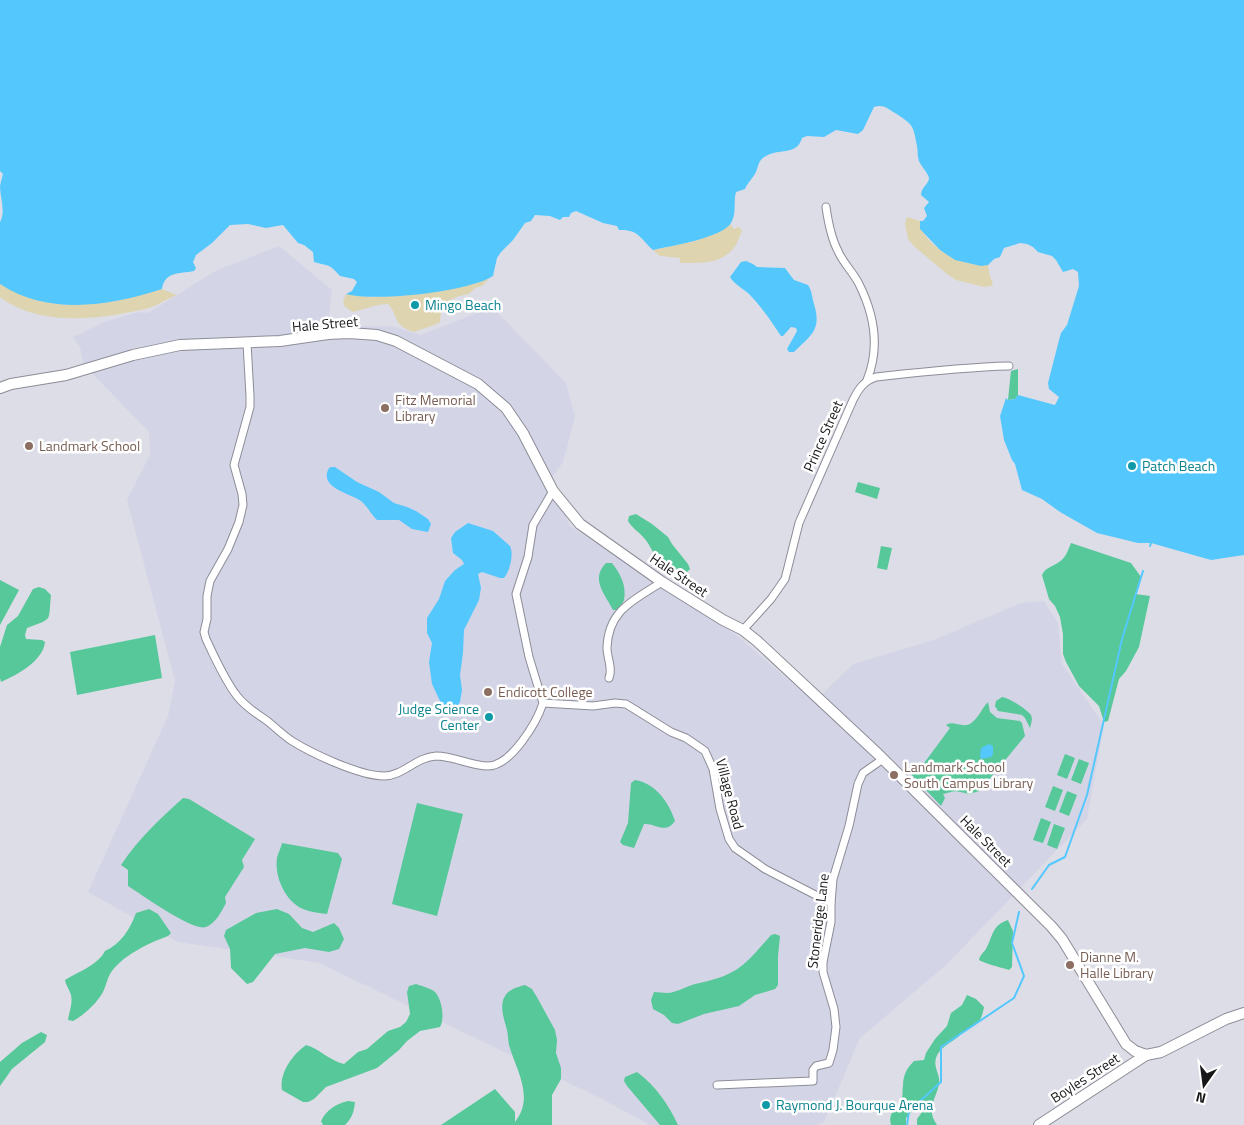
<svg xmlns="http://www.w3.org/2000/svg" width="1244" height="1125" font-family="'Titillium Web',sans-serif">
	<rect width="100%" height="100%" fill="#dddde8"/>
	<!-- built -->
	<path fill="#d4d4e7" d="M279 246 332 290 328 326H392L421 335 492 307 566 383 575 417 563 462 552 478 570 526 739 637 814 702 853 664 934 640 1021 603 1044 601 1058 623 1062 664 1104 725 1087 819 945 966 860 1038 824 1122 817 1125H650L602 1099 319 963 178 942 88 892 168 716 175 681 127 500 150 455 149 432 83 364 80 347 73 337 107 321 139 312 148 313 217 270Z"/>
	<!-- green -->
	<g fill="#56c899">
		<path d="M1018 369V395L1015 399 1008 400 1011 371Z"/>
		<path d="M858 482 880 488 877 499 855 492Z"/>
		<path d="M636 514 652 524 668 537 672 544 688 564 690 569 687 572C674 569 660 563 653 552 650 547 648 542 644 538 639 532 632 528 628 521L629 516Z"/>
		<path d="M1071 543 1131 563 1141 577 1135 594 1150 596 1139 647 1126 671 1119 679 1108 721 1104 722 1099 706 1079 686 1066 662 1063 654V634L1060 617 1055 606 1049 599 1042 575C1046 567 1052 567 1059 562 1066 558 1068 550 1071 543Z"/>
		<path d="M881 546 892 548 887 570 877 568Z"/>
		<path d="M606 563H612C620 573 627 586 624 600 623 603 619 607 617 610H613C605 594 590 579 606 563Z"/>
		<path d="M0 580 19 590 0 625Z"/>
		<path d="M39 587 45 589 51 595C48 622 54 618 27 628L25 635 26 639 42 640 45 642C43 661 17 675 1 682L0 678V647L7 625 18 616 33 589Z"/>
		<path d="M155 635 162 678 77 695 70 652Z"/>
		<path d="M1002 697C1009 698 1027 709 1031 715 1033 719 1031 724 1030 728L1025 718 1022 715 998 711 995 706 996 701Z"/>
		<path d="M988 702 990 712 997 718 1020 721 1022 723 1025 736 983 787 979 791 970 794 955 791 943 794 945 798 941 806 909 772 914 767 919 770 950 728 946 725C953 720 961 728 970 724 978 719 982 708 988 702Z"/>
		<path d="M1065 754 1075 758 1067 779 1057 775Z"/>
		<path d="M1079 759 1089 763 1081 784 1071 780Z"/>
		<path d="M635 780C655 783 669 802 675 821 665 835 656 823 644 824L634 848 623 845 620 842 628 823 631 783Z"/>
		<path d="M1053 786 1063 790 1055 811 1045 807Z"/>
		<path d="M1067 791 1077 795 1069 816 1059 812Z"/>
		<path d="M183 798 189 799 255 839 242 860 244 867 225 897 226 903C221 912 216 923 206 927 193 932 141 894 128 886V870L121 865C139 838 160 819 183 798Z"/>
		<path d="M417 803 463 814 437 916 392 904Z"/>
		<path d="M1041 818 1051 822 1043 843 1033 840Z"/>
		<path d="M1054 824 1065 828 1057 849 1047 845Z"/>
		<path d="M282 843 338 853 342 859 327 914C319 913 310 912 303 909 286 902 274 877 277 858 278 853 281 848 282 843Z"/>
		<path d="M149 909 158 914 171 933 168 936C149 943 121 956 110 974 107 979 106 986 103 992 97 1003 84 1015 73 1021L68 1020C69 1012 73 1004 71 995 70 990 66 986 65 980 78 972 98 965 105 951 121 944 130 929 136 913Z"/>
		<path d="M277 909 289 914 302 928 313 932 334 923 339 928 344 939 339 949 329 952 305 948 275 954 253 982 247 984 231 968 230 949 224 936 226 930 256 913Z"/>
		<path d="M1008 920 1013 931 1012 967 1009 970C1003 968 983 963 979 960 980 955 983 953 986 949 993 936 992 925 1008 920Z"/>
		<path d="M775 934 780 936 778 956V985L775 989 755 995 739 1006 704 1014 678 1024 672 1023 664 1015 653 1009 651 1000 654 992C660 992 668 994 673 992 681 990 688 986 695 984 738 975 743 967 771 935Z"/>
		<path d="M416 984C421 986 430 988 435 992 442 999 445 1019 440 1027L420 1031 407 1041 399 1050 377 1068 326 1087 314 1099 308 1102H303L282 1090C279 1073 293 1054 306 1045 320 1049 330 1061 344 1064L358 1052 367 1049 388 1031 400 1027 406 1022 410 1014 407 992 409 986Z"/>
		<path d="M525 985 532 989 538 999 555 1030 557 1040 556 1053 561 1068V1079L552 1095V1125H441L495 1089 515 1112V1122C535 1097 516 1070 509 1045 508 1040 508 1035 507 1030 504 1019 499 1006 505 996 509 989 518 987 525 985Z"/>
		<path d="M967 995 976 999 984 1007C981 1024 977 1024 963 1032 956 1035 963 1032 958 1037 950 1043 939 1048 936 1058 933 1068 941 1075 939 1085 935 1100 926 1110 937 1125H917V1119C921 1114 925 1109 922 1102H919L906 1118V1125H891C887 1110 899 1110 902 1097 903 1094 902 1090 903 1086 903 1075 907 1068 914 1061L924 1060 926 1053 935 1039 947 1026 951 1013 962 1005Z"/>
		<path d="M41 1032 47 1035 45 1042 12 1069 0 1086V1062L22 1043Z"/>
		<path d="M637 1072C656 1086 668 1104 678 1125H660L627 1086 624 1081 625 1077Z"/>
		<path d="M348 1101 355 1102C354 1112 352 1118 345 1125H323L321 1121C327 1109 336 1104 348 1101Z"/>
	</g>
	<!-- sand -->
	<g fill="#ded5b0">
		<path d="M907 217 920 221C921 246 966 268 988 265L990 277 993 283 991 286 984 287 956 280 947 274 915 247 908 239 905 224Z"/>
		<path d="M730 224 734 229 739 227 742 231C739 237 737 245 733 249 719 265 699 263 680 263V258L660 256 653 250C679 244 709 241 730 224Z"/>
		<path d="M489 279 482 286 475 288 469 294 459 296 440 305 438 307 441 311 440 322 437 324 414 332C392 325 400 318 388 304 381 303 361 310 353 312L345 307 343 301 346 294 368 297 394 296Z"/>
		<path d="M0 284 29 297 66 305 116 301 162 289 177 295C168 298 159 305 149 308 104 319 40 328 0 297Z"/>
	</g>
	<!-- water -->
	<g fill="#54c8fd">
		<path d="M0 0H1244V555L1211 560 1151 543H1138L1097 533 1060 512 1042 499 1022 490 1015 464 1012 460 1004 440 1000 416 1006 398 1008 400 1015 399 1018 395 1055 405 1059 397 1049 389 1048 383 1059 340 1061 333 1067 325 1079 286 1078 272 1073 269 1063 272 1056 260 1052 256 1038 252 1033 247 1027 244 1020 243 1004 248 1000 257 994 259 988 265 981 266 955 260 940 250 920 229V221H923L927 216 924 208 929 202 921 195C921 187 929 184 929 178 928 173 921 166 919 161 917 156 918 151 917 146 913 124 913 125 895 113 887 108 883 104 874 107L863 130 858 134 836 130 824 137 807 136 802 138C797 156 779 148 766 156 758 160 759 165 756 172 753 178 748 182 745 189L736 192C733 203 737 213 731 223 722 238 670 246 653 250 640 238 638 229 619 230L617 226 603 223 576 211 571 213 569 217H563L560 220 550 216 535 215 531 221 525 223 513 240 501 252 497 258 493 276C468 292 375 302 346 294L352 291 357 282 354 279 340 276C328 263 331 267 314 262L313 252 304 245 298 243 283 225 266 228 248 224 230 225 212 243 196 255 193 262 196 268 194 271C179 274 165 271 162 289 110 306 48 316 0 284V222C6 211 0 198 0 186 1 181 2 178 3 174L0 171Z"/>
		<path d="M746 261 753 264 757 267 785 268 794 280 808 285C812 291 812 297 814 304 822 330 811 335 794 352H789L787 349 797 331 796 328 791 327 783 336H781C771 321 761 306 748 293 742 288 734 284 730 277L741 262Z"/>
		<path d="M331 467H335L357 482 379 492 394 503 407 507 416 511 428 519 431 524 428 532 412 529 399 520H377C371 514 367 506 361 501 350 493 318 488 329 468Z"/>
		<path d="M468 523 493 531 510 546C514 554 510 571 504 578H500L482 572 478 574 481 588 479 600 464 630 463 653 460 675 462 690 460 702 456 708 449 712H442L438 708 440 701 432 684 429 662 432 643 427 633V618L439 599 445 581 455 570 464 564 462 560 453 553 451 538 455 532Z"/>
		<path d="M989 744 993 746V754L991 757 982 759 980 757 981 748Z"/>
	</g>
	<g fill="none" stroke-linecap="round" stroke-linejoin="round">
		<!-- stream -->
		<g stroke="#54c8fd" stroke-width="2">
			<path d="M1150 546 1151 543"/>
			<path d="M1032 889 1049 865 1065 857 1087 795 1122 639 1143 571"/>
			<path d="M907 1125 909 1111 941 1082V1047L1014 998 1024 976 1012 943 1019 912"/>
		</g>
		<!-- street casing -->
		<g stroke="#8c8d97" stroke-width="9">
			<g id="street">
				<path d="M826 207C828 221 831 238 838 251 843 263 853 272 859 284 874 314 880 348 867 380"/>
				<path d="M247 343 250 396V407L234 465 242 494 243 505 239 522 228 549 210 581 207 596V619L204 632 206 639C215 658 224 679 237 696 245 706 255 713 266 720 275 727 283 735 292 741 313 754 360 776 384 776 403 776 416 757 436 756 454 756 471 766 488 766 511 766 537 722 543 703L529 657 516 594 528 557 533 525 553 491"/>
				<path d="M743 630 771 599 785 579 799 523 853 400C859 388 864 381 876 377 921 372 964 367 1009 366"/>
				<path d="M609 678C613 668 607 658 607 648 608 610 634 600 662 582"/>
				<path d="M543 703 593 706 615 703 626 704 671 732 686 738 705 751 713 769 720 809 729 839 735 848 765 869 831 903"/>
				<path d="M717 1085 813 1081V1070L816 1066 829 1063 833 1050 836 1027 834 1009 823 972V962L831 922V903L833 879 849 826 858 784 863 773 883 759"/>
			</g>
		</g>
		<!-- secondary casing -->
		<g stroke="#8c8d97" stroke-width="12">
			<g id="secondary">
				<path d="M0 388 11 384 66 375 133 355 180 345 280 341 328 334 349 333 377 335 396 341 478 384 506 408 523 433 553 491 580 524 662 582 723 620 743 630 757 641 878 754 1051 926 1062 939 1126 1044 1135 1051 1146 1055 1161 1052 1226 1019 1244 1013"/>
				<path d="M1039 1125 1146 1055"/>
			</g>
		</g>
		<!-- street -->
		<use href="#street" stroke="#fff" stroke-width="7"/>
		<!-- secondary -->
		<use href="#secondary" stroke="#fff" stroke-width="10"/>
	</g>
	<!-- markers -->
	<g fill="#0f9aa8" stroke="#fff" stroke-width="2">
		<circle cx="415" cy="305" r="5"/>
		<circle cx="1132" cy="466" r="5"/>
		<circle cx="489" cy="717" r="5"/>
		<circle cx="766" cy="1105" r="5"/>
	</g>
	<g fill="#8d6e63" stroke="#fff" stroke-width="2">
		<circle cx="385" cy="408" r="5"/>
		<circle cx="29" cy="446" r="5"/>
		<circle cx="488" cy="692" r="5"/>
		<circle cx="894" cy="775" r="5"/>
		<circle cx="1070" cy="965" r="5"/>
	</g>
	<g text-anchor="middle" stroke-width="5" stroke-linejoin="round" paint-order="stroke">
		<!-- culture labels -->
		<g font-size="14" fill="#0d838f" stroke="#fff" text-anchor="start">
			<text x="425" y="310">Mingo Beach</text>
			<text x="1142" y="471">Patch Beach</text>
			<text x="479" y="714" text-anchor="end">Judge Science<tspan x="479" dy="16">Center</tspan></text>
			<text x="776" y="1110">Raymond J. Bourque Arena</text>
		</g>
		<!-- street labels -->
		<g font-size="14" fill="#17171a" stroke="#fff">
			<text transform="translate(325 324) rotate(-5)" y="5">Hale Street</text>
			<text transform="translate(823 436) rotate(-66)" y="5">Prince Street</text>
			<text transform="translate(679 575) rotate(34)" y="5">Hale Street</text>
			<text transform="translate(730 794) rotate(75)" y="5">Village Road</text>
			<text transform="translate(986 841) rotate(45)" y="5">Hale Street</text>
			<text transform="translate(818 921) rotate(-83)" y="5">Stoneridge Lane</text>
			<text transform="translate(1085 1078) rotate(-33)" y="5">Boyles Street</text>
		</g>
		<!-- education labels -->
		<g font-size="14" fill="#785e54" stroke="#fff" text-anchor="start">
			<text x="395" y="405">Fitz Memorial<tspan x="395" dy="16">Library</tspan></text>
			<text x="39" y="451">Landmark School</text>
			<text x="498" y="697">Endicott College</text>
			<text x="904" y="772">Landmark School<tspan x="904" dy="16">South Campus Library</tspan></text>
			<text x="1080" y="962">Dianne M.<tspan x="1080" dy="16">Halle Library</tspan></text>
		</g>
	</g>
	<!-- north arrow -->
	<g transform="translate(1204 1085) rotate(194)" stroke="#ffffff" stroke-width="4" paint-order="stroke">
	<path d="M0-4L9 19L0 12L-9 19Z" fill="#17171a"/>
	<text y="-8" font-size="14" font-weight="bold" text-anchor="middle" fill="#17171a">N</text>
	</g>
</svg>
